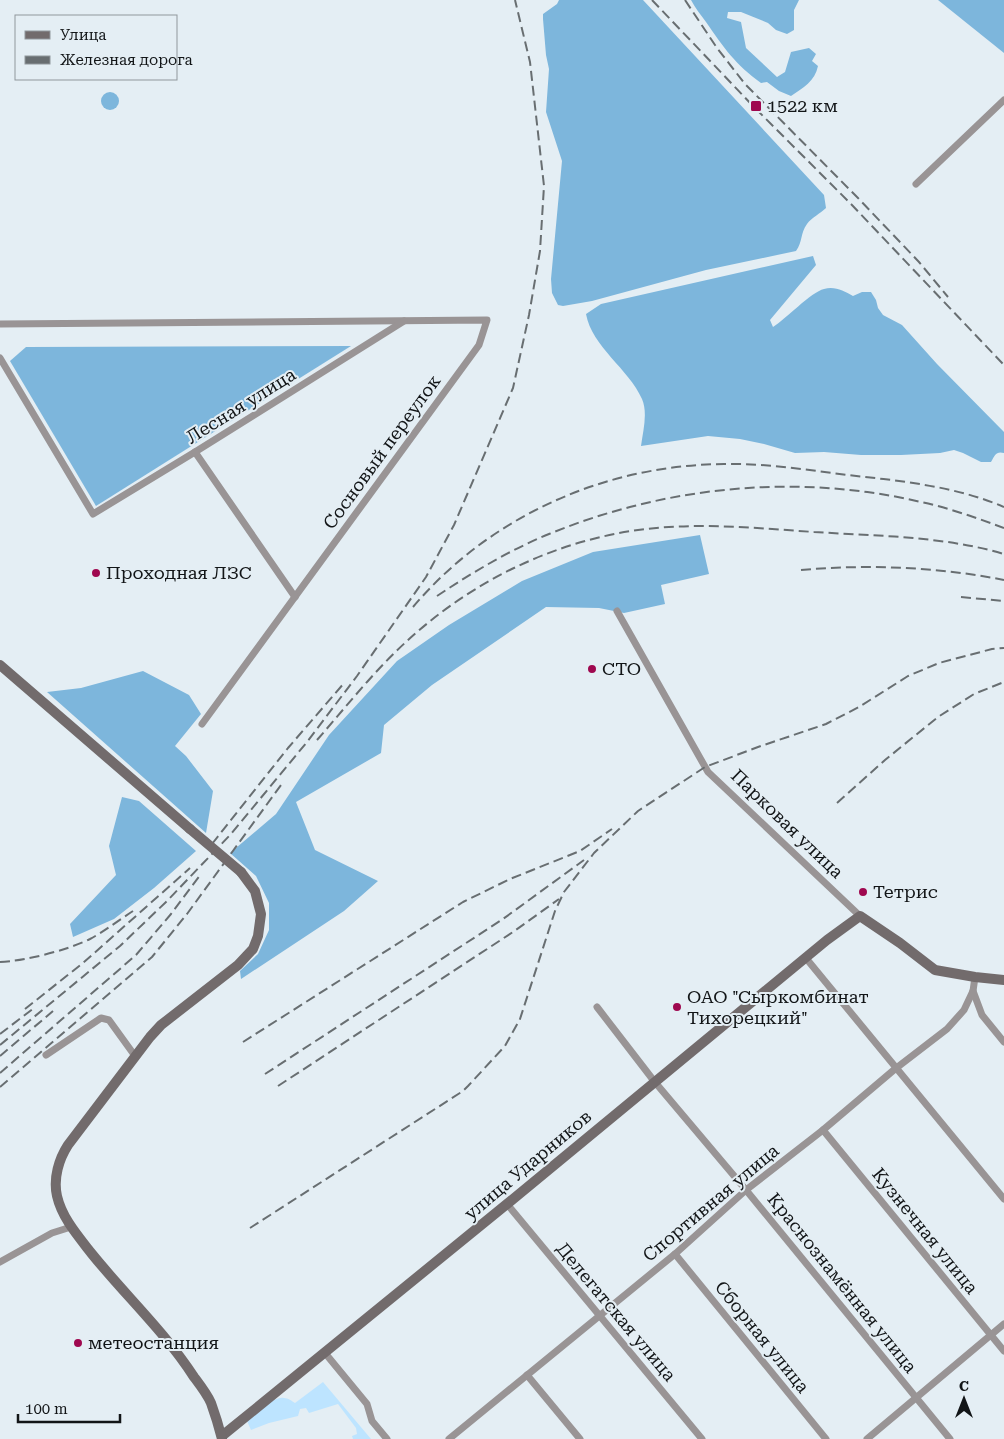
<svg xmlns="http://www.w3.org/2000/svg" width="1004" height="1439" font-family="'Roboto Serif',serif">
	<rect width="100%" height="100%" fill="#e4eef4"/>
	<!-- green -->
	<path fill="#bde4ff" d="M323 1382 371 1439H353L352 1436 357 1434 356 1428 338 1404 309 1413 306 1408 300 1409 298 1416 269 1423 251 1430 247 1421C255 1415 274 1395 284 1398 288 1398 292 1401 295 1403Z"/>
	<!-- forest -->
	<g fill="#7db6dc">
		<path d="M559 0H643L824 195 826 208C820 214 812 217 807 224 800 234 803 241 796 251L706 270 592 301 563 306 558 305 552 293 551 279 562 161 546 112 549 69 546 55 543 19V14L557 4Z"/>
		<path d="M691 0H799L794 10V30L787 34 776 30 768 23 741 12H728L727 18 741 22 746 48 777 77 785 72 791 52 809 48 816 54 812 61 818 66C815 81 803 88 791 96L779 91 767 82 761 83C736 65 723 47 706 22 701 15 695 8 691 0Z"/>
		<path d="M938 0H1004V53Z"/>
		<circle cx="110" cy="101" r="9"/>
		<path d="M813 256 816 265 770 320 773 327C786 319 811 292 824 289 835 286 844 291 853 296L862 292H871L876 300 878 308 883 315 902 325 937 364 1004 432V453C996 451 995 455 991 462H981L963 453 954 450 940 453 901 455H861L824 452 795 453 764 444 740 439 708 436 641 446C643 431 648 413 642 399 629 369 592 347 586 314L601 304Z"/>
		<path d="M351 346 96 506 10 361 26 347Z"/>
		<path d="M700 535 709 574 661 585 665 604 624 613 599 608 546 607 432 685 384 725 381 753 296 802 315 850 378 881 344 911 241 979 240 971 258 954 269 930V903L256 876 230 853 276 814 329 735 397 661 449 625 522 581 593 552Z"/>
		<path d="M143 671 189 695 201 714 175 746 186 756 213 791 206 833 47 692 81 688Z"/>
		<path d="M122 797 139 801 196 851 154 888 114 919 73 937 70 924 116 875 109 846Z"/>
	</g>
	<g fill="none" stroke-linecap="round" stroke-linejoin="round">
		<!-- minor -->
		<g stroke="#999495" stroke-width="7">
			<path d="M916 184 1004 100"/>
			<path d="M0 324 487 320 479 345 202 724"/>
			<path d="M0 358 93 514 195 452 404 321"/>
			<path d="M195 452 295 597"/>
			<path d="M617 611 708 772 860 916"/>
			<path d="M805 957 1004 1199"/>
			<path d="M973 991 982 1015 1004 1042"/>
			<path d="M597 1007 654 1081 746 1190 950 1439"/>
			<path d="M46 1055 101 1018 109 1020 135 1056"/>
			<path d="M823 1130 1004 1351"/>
			<path d="M507 1204 702 1439"/>
			<path d="M675 1254 826 1439"/>
			<path d="M0 1262 52 1233 71 1227"/>
			<path d="M325 1353 367 1404 372 1421 387 1439"/>
			<path d="M527 1375 580 1439"/>
			<path d="M449 1439 675 1254 746 1190 823 1130 895 1069 947 1029 964 1010 973 991 975 977"/>
			<path d="M867 1439 1004 1324"/>
		</g>
		<!-- secondary -->
		<g stroke="#726b6c" stroke-width="10">
			<path d="M0 665 190 829"/>
			<path d="M222 1436 507 1204 827 940 860 916 900 943 935 970 975 977 1004 980"/>
			<path d="M222 1439C219 1427 215 1414 211 1403 207 1394 200 1385 194 1377 165 1332 125 1295 92 1254 78 1236 62 1218 57 1196 53 1178 59 1159 68 1145L150 1037 161 1025 238 965 253 949 258 936 261 914 255 891 241 872"/>
		</g>
		<!-- rail -->
		<g stroke="#686e71" stroke-width="2" stroke-dasharray="10 5" stroke-linecap="butt">
			<path d="M652 0 754 107 851 204 1004 365"/>
			<path d="M685 0 717 48 745 84 858 198 919 262 948 297"/>
			<path d="M801 570C869 564 938 567 1004 580"/>
			<path d="M437 596C473 572 510 550 549 534 666 486 798 473 921 502 949 508 977 518 1004 528"/>
			<path d="M961 597 1004 601"/>
			<path d="M413 607C490 516 605 465 724 464 766 463 807 470 848 475 901 481 955 486 1004 507"/>
			<path d="M317 740C346 707 374 671 407 641 471 582 552 542 638 530 697 522 756 528 814 532 877 536 943 536 1004 554"/>
			<path d="M837 803 885 760 938 717 974 694 1004 682"/>
			<path d="M212 844 288 748 345 682"/>
			<path d="M0 962C25 961 68 950 90 939 105 931 119 920 133 911"/>
			<path d="M25 1009 83 963 190 868"/>
			<path d="M0 1034 34 1008"/>
			<path d="M243 1042 463 902 510 879 580 851 612 829"/>
			<path d="M0 1045 120 946 167 901 231 834 307 742 357 676 426 577 454 525 513 388 529 315 540 251 544 186 530 62 515 0"/>
			<path d="M0 1056 53 1011"/>
			<path d="M0 1073 136 955 171 914 201 874"/>
			<path d="M265 1074 503 919 584 860"/>
			<path d="M278 1086 513 932 559 899"/>
			<path d="M0 1087 152 957 187 914 281 785"/>
			<path d="M250 1228 463 1091 468 1086 505 1046 520 1019 555 911 564 892 594 853 638 811 705 767 758 747 826 724 859 707 908 676 939 663 992 649 1004 648"/>
		</g>
		<!-- secondary-bridge -->
		<path stroke="#726b6c" stroke-width="10" d="M190 829 241 872"/>
	</g>
	<!-- markers -->
	<g fill="#9f084f" stroke="#e4eef4" stroke-width="2">
		<rect x="750" y="100" width="12" height="12" rx="2.5"/>
		<circle cx="96" cy="573" r="5"/>
		<circle cx="592" cy="669" r="5"/>
		<circle cx="863" cy="892" r="5"/>
		<circle cx="677" cy="1007" r="5"/>
		<circle cx="78" cy="1343" r="5"/>
	</g>
	<g text-anchor="middle" stroke-width="4" stroke-linejoin="round" paint-order="stroke">
		<!-- poi labels -->
		<g font-size="18" fill="#121517" stroke="#e4eef4" text-anchor="start">
			<text x="767" y="112">1522 км</text>
			<text x="106" y="579">Проходная ЛЗС</text>
			<text x="602" y="675">СТО</text>
			<text x="873" y="898">Тетрис</text>
			<text x="687" y="1003">ОАО "Сыркомбинат<tspan x="687" dy="21">Тихорецкий"</tspan></text>
			<text x="88" y="1349">метеостанция</text>
		</g>
		<!-- street labels -->
		<g font-size="18" fill="#121517" stroke="#e4eef4">
			<text transform="translate(241 406) rotate(-32)" y="6">Лесная улица</text>
			<text transform="translate(382 452) rotate(-54)" y="6">Сосновый переулок</text>
			<text transform="translate(787 824) rotate(44)" y="6">Парковая улица</text>
			<text transform="translate(528 1165) rotate(-40)" y="6">улица Ударников</text>
			<text transform="translate(711 1203) rotate(-40)" y="6">Спортивная улица</text>
			<text transform="translate(925 1231) rotate(51)" y="6">Кузнечная улица</text>
			<text transform="translate(842 1283) rotate(51)" y="6">Краснознамённая улица</text>
			<text transform="translate(616 1312) rotate(50)" y="6">Делегатская улица</text>
			<text transform="translate(762 1337) rotate(51)" y="6">Сборная улица</text>
		</g>
	</g>
	<!-- legend -->
	<rect x="15" y="15" width="162" height="65" fill="#e4eef4" stroke="#90979c"/>
	<rect x="25" y="31" width="25" height="8" fill="#726b6c" stroke="#90979c"/>
	<text x="60" y="40" font-size="15" fill="#121517">Улица</text>
	<rect x="25" y="56" width="25" height="8" fill="#686e71" stroke="#90979c"/>
	<text x="60" y="65" font-size="15" fill="#121517">Железная дорога</text>
	<!-- north arrow -->
	<g transform="translate(964 1399)" stroke="#e4eef4" stroke-width="4" paint-order="stroke">
	<path d="M0-4L9 19L0 12L-9 19Z" fill="#121517"/>
	<text y="-8" font-size="14" font-weight="bold" text-anchor="middle" fill="#121517">С</text>
	</g>
	<!-- scale -->
	<path d="M18 1414v8h102v-8" fill="none" stroke="#121517" stroke-width="2.5"/>
	<text x="25" y="1414" font-size="15" fill="#121517" stroke="#e4eef4" stroke-width="4" paint-order="stroke">100 m</text>
</svg>
